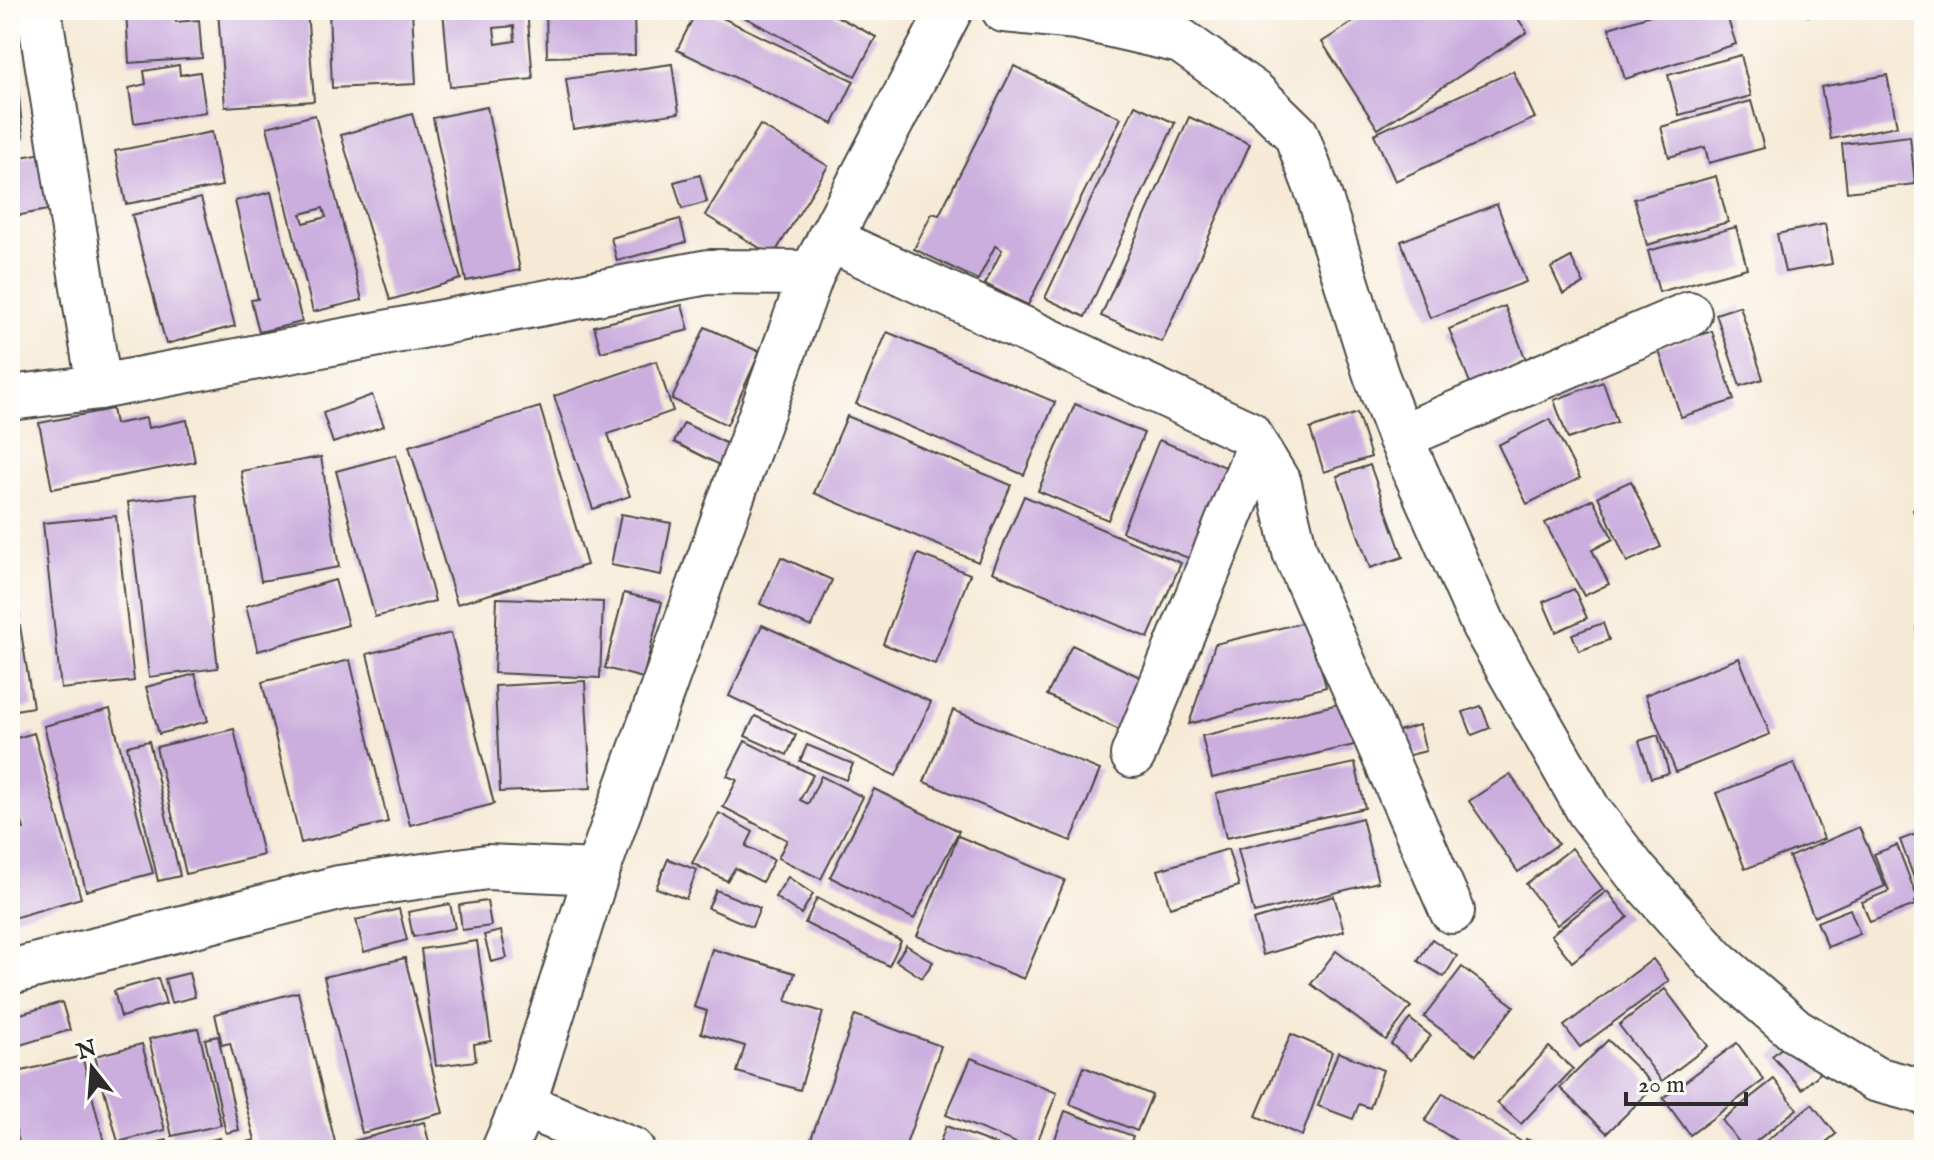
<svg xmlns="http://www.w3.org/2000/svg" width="1934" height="1160" font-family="'IM FELL English',serif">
	<rect width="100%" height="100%" fill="#fdfcf7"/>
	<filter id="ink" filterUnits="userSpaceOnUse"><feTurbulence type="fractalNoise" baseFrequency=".0125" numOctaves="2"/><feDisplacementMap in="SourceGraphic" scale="16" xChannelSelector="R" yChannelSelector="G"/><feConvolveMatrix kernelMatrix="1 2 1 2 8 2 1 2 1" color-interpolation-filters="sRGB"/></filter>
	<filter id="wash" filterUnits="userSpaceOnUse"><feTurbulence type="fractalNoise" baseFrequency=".006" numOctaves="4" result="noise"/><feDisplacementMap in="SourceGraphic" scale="32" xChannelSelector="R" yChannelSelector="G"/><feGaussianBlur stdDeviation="1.8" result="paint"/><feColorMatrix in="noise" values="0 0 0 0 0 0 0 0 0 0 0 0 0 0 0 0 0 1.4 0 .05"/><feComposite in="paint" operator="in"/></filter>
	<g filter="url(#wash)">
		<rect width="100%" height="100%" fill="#f6ead7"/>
		<g id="blocks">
			<!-- building -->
			<g fill="#cbadde" fill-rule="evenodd">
				<path d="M126 10H175L176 22 199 20 202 58 129 63Z"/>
				<path d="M218 10H307L314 101 225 107Z"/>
				<path d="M329 10H412L416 84 332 88Z"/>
				<path d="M443 10H527L533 79 450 87ZM514 26 515 41 496 44 494 28Z"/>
				<path d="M546 10H634L635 55 547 57Z"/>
				<path d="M697 10H706L854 81 833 124 677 50Z"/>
				<path d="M731 10H825L876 37 855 76Z"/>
				<path d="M1372 10H1512L1527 32 1378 129 1322 42Z"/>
				<path d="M1666 10H1725L1736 44 1625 79 1609 28Z"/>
				<path d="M1807 10H1828V11L1808 16Z"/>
				<path d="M10 25H12L23 138 10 139Z"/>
				<path d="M1741 55 1751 96 1679 115 1668 75Z"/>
				<path d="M672 64 679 113 573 129 566 79Z"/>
				<path d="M179 65 180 75 200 72 206 112 134 123 129 88 146 84 144 71Z"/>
				<path d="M1014 66 1121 118 1028 305 985 284 1002 250 995 246 978 280 914 249 932 213 939 215Z"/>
				<path d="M1513 71 1535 118 1395 181 1374 134Z"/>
				<path d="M1887 75 1897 126 1831 139 1821 87Z"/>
				<path d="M1751 101 1764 148 1709 163 1705 147 1669 157 1661 127Z"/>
				<path d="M1135 105 1175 123 1085 317 1045 298Z"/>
				<path d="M487 107 520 270 466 281 433 118Z"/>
				<path d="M412 114 461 279 390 300 341 135Z"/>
				<path d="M315 115 362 300 313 312 267 127ZM323 208 326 217 304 223 301 214Z"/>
				<path d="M1189 117 1250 144 1162 342 1101 316Z"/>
				<path d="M760 125 828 166 773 256 705 215Z"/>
				<path d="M212 132 222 186 126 204 115 151Z"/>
				<path d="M1910 136 1915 184 1847 192 1842 144Z"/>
				<path d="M43 153 53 209 10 217V159Z"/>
				<path d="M700 175 707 202 682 209 674 182Z"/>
				<path d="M1716 176 1728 222 1647 245 1634 199Z"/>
				<path d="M271 192 302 322 259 332 251 300 258 299 235 201Z"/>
				<path d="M201 198 235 326 166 344 132 215Z"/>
				<path d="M1497 204 1526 282 1430 318 1401 241Z"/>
				<path d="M680 219 686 242 617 261 611 238Z"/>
				<path d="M1825 224 1832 264 1785 272 1777 234Z"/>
				<path d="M1736 227 1747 268 1659 292 1648 251Z"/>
				<path d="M1571 257 1584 284 1563 294 1551 268Z"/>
				<path d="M682 305 689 330 601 352 594 326Z"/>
				<path d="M1505 306 1526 360 1470 383 1449 329Z"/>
				<path d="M1740 306 1763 379 1740 386 1716 314Z"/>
				<path d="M705 327 760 352 727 425 672 399Z"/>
				<path d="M1712 331 1734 400 1681 417 1658 348Z"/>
				<path d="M887 332 1055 402 1024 475 856 404Z"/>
				<path d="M656 361 673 411 608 434 630 496 593 509 554 396Z"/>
				<path d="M1603 382 1617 422 1568 439 1554 400Z"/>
				<path d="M372 395 384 426 333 443 323 413Z"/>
				<path d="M1075 404 1144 433 1108 520 1038 491Z"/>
				<path d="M540 407 587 565 457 604 409 446Z"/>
				<path d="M112 409 115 424 146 418 148 428 187 420 195 462 52 489 39 423Z"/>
				<path d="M1357 413 1371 457 1324 472 1310 429Z"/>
				<path d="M847 416 1011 485 978 562 814 493Z"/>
				<path d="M1550 419 1580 478 1527 504 1498 445Z"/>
				<path d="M684 423 732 446 722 466 674 442Z"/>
				<path d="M1159 440 1233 470 1196 561 1122 532Z"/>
				<path d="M396 455 435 601 375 617 336 471Z"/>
				<path d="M321 457 339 567 261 581 241 471Z"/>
				<path d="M1370 465 1403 557 1370 568 1337 476Z"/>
				<path d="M1631 481 1661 547 1627 562 1598 496Z"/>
				<path d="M197 494 218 668 149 677 128 502Z"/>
				<path d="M1024 496 1181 563 1148 638 992 572Z"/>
				<path d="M1593 499 1613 539 1592 550 1609 584 1584 596 1545 523Z"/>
				<path d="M1924 504V534L1913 510Z"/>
				<path d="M621 514 671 523 661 575 611 565Z"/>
				<path d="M116 516 134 681 61 689 43 523Z"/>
				<path d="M918 554 970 574 935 664 883 644Z"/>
				<path d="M781 557 832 580 811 627 760 604Z"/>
				<path d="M10 571 20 617 10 618Z"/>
				<path d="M335 580 348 625 258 651 246 606Z"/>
				<path d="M1574 589 1587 618 1556 632 1543 602Z"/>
				<path d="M624 593 662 602 643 678 605 668Z"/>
				<path d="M497 598 603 602 600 678 494 673Z"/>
				<path d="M1309 621 1326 687 1189 724 1215 644Z"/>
				<path d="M1603 623 1609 640 1579 651 1572 634Z"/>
				<path d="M762 625 931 702 896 776 729 696Z"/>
				<path d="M1924 625V644L1917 629Z"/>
				<path d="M20 626 33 707 10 711V628Z"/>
				<path d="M451 633 494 804 410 825 367 654Z"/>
				<path d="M1072 645 1144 679 1119 730 1047 695Z"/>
				<path d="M1739 658 1770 734 1676 772 1645 695Z"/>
				<path d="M350 660 388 822 301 843 262 682Z"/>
				<path d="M195 674 208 721 159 734 146 687Z"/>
				<path d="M585 681 591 788 500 792 495 686Z"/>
				<path d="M1343 703 1354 745 1212 778 1202 736Z"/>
				<path d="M1481 706 1490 728 1472 735 1463 712Z"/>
				<path d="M110 709 153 873 86 891 44 726Z"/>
				<path d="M953 710 1100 770 1071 841 924 782Z"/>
				<path d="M755 716 796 735 787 755 745 736Z"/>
				<path d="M1419 725 1426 751 1402 757 1395 732Z"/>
				<path d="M234 729 263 855 186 874 156 747Z"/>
				<path d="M34 733 81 898 10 919V833L24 829 10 777V740Z"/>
				<path d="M1658 735 1669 773 1651 778 1639 741Z"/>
				<path d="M149 741 180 876 158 881 127 746Z"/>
				<path d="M745 741 813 775 800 800 808 804 821 776 863 797 821 879 778 858 787 840 723 807 737 780 727 776Z"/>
				<path d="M807 745 853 764 846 780 800 761Z"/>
				<path d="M1355 763 1365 808 1226 838 1216 793Z"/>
				<path d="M1794 763 1824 839 1745 869 1716 793Z"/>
				<path d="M1510 774 1558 844 1518 872 1469 801Z"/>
				<path d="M874 789 959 831 914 919 830 877Z"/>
				<path d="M719 813 753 832 746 846 774 860 762 882 735 868 727 881 692 863Z"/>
				<path d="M1362 818 1378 882 1254 913 1238 849Z"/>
				<path d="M1859 827 1885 886 1814 917 1789 857Z"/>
				<path d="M1924 831V893L1920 894 1900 840Z"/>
				<path d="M958 836 1065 880 1024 979 917 936Z"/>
				<path d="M1897 845 1918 900 1914 902 1915 905 1870 922 1862 902 1889 891 1874 854Z"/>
				<path d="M1572 848 1603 889 1557 925 1526 884Z"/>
				<path d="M1228 849 1239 886 1170 907 1158 870Z"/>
				<path d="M668 859 697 870 686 899 656 888Z"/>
				<path d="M788 877 813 894 801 914 775 897Z"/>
				<path d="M716 890 760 908 752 927 708 908Z"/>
				<path d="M1607 891 1628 917 1572 962 1551 935Z"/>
				<path d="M1334 896 1344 931 1263 955 1253 920Z"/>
				<path d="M817 898 901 941 889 966 805 923Z"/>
				<path d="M487 901 491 926 462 930 459 905Z"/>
				<path d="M450 904 455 928 413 937 408 912Z"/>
				<path d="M399 909 407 940 364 952 356 920Z"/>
				<path d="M1850 909 1860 934 1828 947 1817 922Z"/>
				<path d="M501 931 507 958 491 962 484 935Z"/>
				<path d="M1432 939 1457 956 1444 977 1418 961Z"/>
				<path d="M477 941 491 1041 474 1044 476 1061 436 1066 421 949Z"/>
				<path d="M906 945 933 962 922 978 896 961Z"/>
				<path d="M712 949 795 973 786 1001 823 1012 800 1090 737 1072 745 1046 701 1033 707 1011 694 1007Z"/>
				<path d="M1336 951 1411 1007 1386 1040 1311 984Z"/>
				<path d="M405 958 443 1113 362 1133 324 977Z"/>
				<path d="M1653 959 1669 981 1580 1047 1564 1026Z"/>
				<path d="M1462 967 1514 1006 1476 1055 1424 1017Z"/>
				<path d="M189 973 195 997 171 1003 165 979Z"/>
				<path d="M158 978 166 1004 121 1017 114 991Z"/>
				<path d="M1665 989 1708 1046 1662 1081 1619 1025Z"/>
				<path d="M298 992 337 1150H244L243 1143 255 1140 230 1043 222 1045 215 1014Z"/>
				<path d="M62 1002 70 1030 10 1048V1017Z"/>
				<path d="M855 1015 941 1046 904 1150H807Z"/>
				<path d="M1410 1019 1431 1036 1411 1060 1391 1044Z"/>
				<path d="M198 1028 221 1125 172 1136 149 1039Z"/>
				<path d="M1291 1034 1332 1052 1302 1136 1256 1116Z"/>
				<path d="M218 1036 239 1130 226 1133 205 1039Z"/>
				<path d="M1796 1036 1825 1069 1802 1089 1772 1056Z"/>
				<path d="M1608 1040 1655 1086 1607 1133 1560 1088Z"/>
				<path d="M1737 1043 1764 1080 1690 1135 1663 1098Z"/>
				<path d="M142 1044 165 1130 118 1142 95 1056Z"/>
				<path d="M1549 1047 1573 1069 1521 1124 1497 1103Z"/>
				<path d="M1338 1052 1383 1070 1370 1108 1359 1104 1353 1119 1318 1106Z"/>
				<path d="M82 1056 106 1150H21L10 1107V1074Z"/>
				<path d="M971 1058 1057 1093 1034 1150 946 1115Z"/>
				<path d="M1084 1067 1152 1095 1137 1131 1070 1104Z"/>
				<path d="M1774 1079 1797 1109 1745 1150 1722 1120Z"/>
				<path d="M1443 1093 1522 1142 1518 1150H1471L1425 1121Z"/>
				<path d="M1812 1104 1836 1134 1816 1150H1755Z"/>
				<path d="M1065 1111 1133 1136 1128 1150H1051Z"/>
				<path d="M424 1122 429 1142 399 1150H356L354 1141Z"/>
				<path d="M946 1126 1011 1150H937Z"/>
				<path d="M220 1138 223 1150H171L170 1149Z"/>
				<path d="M1526 1139 1553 1150H1522Z"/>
				<path d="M167 1140 168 1150H127V1149Z"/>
			</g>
		</g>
	</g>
	<g filter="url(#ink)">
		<use href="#blocks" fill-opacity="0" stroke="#494845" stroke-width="2"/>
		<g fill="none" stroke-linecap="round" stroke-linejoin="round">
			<!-- minor casing -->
			<g stroke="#494845" stroke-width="48">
				<g id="minor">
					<path d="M39 10 99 387"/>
					<path d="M1004 10 1077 17 1181 41 1254 93 1296 134 1319 195 1376 375 1400 437 1484 626 1589 811 1635 871 1715 960 1795 1030 1875 1079 1924 1092"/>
					<path d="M829 239 1248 433 1279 484 1295 552 1452 911"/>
					<path d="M10 398 99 387 708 272 812 273"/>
					<path d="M1400 437 1689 314"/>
					<path d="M1133 755 1257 450"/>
					<path d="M10 972 339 888 487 867 597 872"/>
					<path d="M523 1105 632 1150"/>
					<path d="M504 1150 523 1105 597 872 812 273 950 10"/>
				</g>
			</g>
			<!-- minor -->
			<use href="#minor" stroke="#fff" stroke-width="44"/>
		</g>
	</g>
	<!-- margin -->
	<rect width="1934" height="1160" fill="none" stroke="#fdfcf7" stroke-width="40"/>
	<!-- north arrow -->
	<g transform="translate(92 1068) rotate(343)" stroke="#fdfcf7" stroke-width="6" paint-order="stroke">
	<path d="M0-6L14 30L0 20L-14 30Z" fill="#2b2b2b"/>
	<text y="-12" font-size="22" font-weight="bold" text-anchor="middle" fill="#2b2b2b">N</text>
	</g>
	<!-- scale -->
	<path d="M1626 1092v12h120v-12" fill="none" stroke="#2b2b2b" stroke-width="4"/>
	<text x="1638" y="1092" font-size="24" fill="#2b2b2b" stroke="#fdfcf7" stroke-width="6" paint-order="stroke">20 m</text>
</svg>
